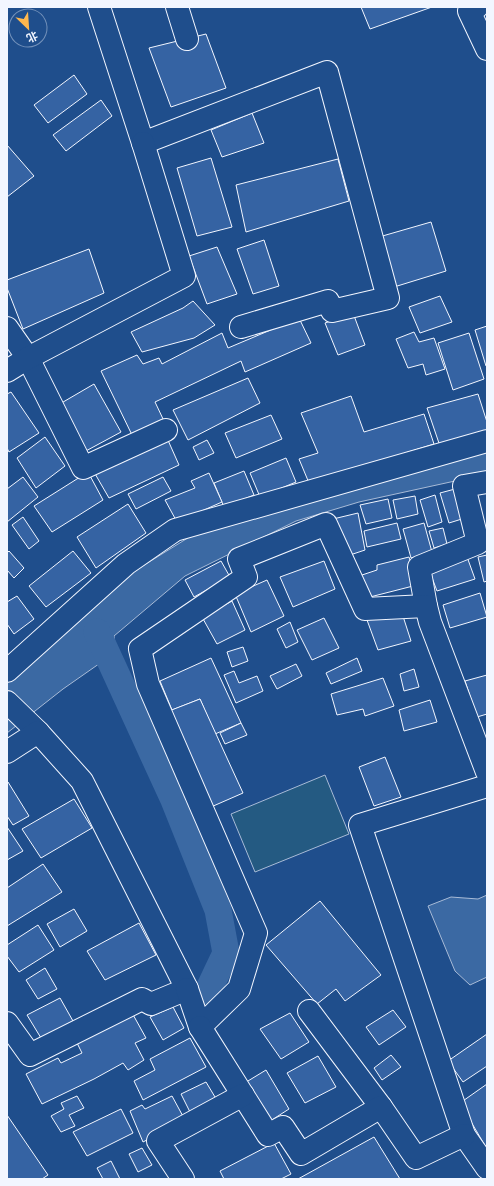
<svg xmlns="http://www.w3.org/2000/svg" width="494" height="1186" font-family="'Archivo Narrow','Noto Sans SC',sans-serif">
	<rect width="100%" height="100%" fill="#1f4e8c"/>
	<!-- green -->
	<path fill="#245a82" stroke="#a8bbd7" d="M325 775 349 834 255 872 231 814Z"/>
	<!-- water -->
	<g fill="#3b69a3" stroke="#a8bbd7">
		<path d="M487 438V474L359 502 296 521 185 576 114 636 116 652 63 689 7 733V673L120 580 220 518Z"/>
		<path d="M487 895V977L470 985 455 971 428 906 451 897 478 899Z"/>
	</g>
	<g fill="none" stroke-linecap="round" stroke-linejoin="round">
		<!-- canal -->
		<path stroke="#3b69a3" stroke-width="27" d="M97 632 174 800 218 910 226 953 208 991"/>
	</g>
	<!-- building -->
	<g fill="#3563a3" stroke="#f2f6ff">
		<path d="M361 7H432L370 29Z"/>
		<path d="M206 34 226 88 171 107 149 48Z"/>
		<path d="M74 75 87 94 48 123 34 105Z"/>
		<path d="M101 100 112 116 66 151 53 135Z"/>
		<path d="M252 113 264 143 222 157 211 130Z"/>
		<path d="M7 145 34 176 7 197Z"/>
		<path d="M211 158 232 227 197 236 177 168Z"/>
		<path d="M338 159 349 201 246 232 236 185Z"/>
		<path d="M431 222 446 271 394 287 379 237Z"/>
		<path d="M264 240 279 286 253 294 237 249Z"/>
		<path d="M217 247 237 294 207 304 189 256Z"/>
		<path d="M89 249 104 293 23 329 7 288V280Z"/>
		<path d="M440 296 452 322 420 333 409 307Z"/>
		<path d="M193 301 215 325 194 338 142 352 131 332 183 308Z"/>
		<path d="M353 313 365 345 338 355 325 323Z"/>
		<path d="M299 318 311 343 245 372 241 361 155 402 164 421 133 437 101 371 137 355 143 364 159 358 162 364 222 333 228 348Z"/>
		<path d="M487 326V366H486L475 330Z"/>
		<path d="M414 332 419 342 434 338 445 369 426 375 423 364 408 368 396 339Z"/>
		<path d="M469 333 484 379 453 390 438 343Z"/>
		<path d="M248 378 260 403 188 440 173 410Z"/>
		<path d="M94 384 121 432 84 452 58 405Z"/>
		<path d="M11 392 39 433 9 452 7 448V394Z"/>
		<path d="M478 394 487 422V434L441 449 427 408Z"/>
		<path d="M351 396 364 432 424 414 434 444 309 483 299 459 318 453 301 413Z"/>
		<path d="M271 415 282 439 236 458 225 433Z"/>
		<path d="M45 437 65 466 36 488 17 458Z"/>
		<path d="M167 438 179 465 109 498 94 472Z"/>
		<path d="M207 440 214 453 199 460 193 447Z"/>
		<path d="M286 458 296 482 260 497 250 473Z"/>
		<path d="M244 471 254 495 224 507 214 483Z"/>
		<path d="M88 472 103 500 52 532 34 506Z"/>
		<path d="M209 473 222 502 177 522 165 500 195 488 191 481Z"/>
		<path d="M23 477 38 497 7 522V489Z"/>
		<path d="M163 477 171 491 136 509 128 494Z"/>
		<path d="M455 489 465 518 449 523 440 493Z"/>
		<path d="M435 495 442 522 428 527 420 500Z"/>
		<path d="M415 496 418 514 397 519 393 500Z"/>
		<path d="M388 499 392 518 366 524 360 505Z"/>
		<path d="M128 504 146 533 96 568 77 537Z"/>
		<path d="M358 513 365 550 344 557 333 519Z"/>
		<path d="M23 517 39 541 29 549 12 525Z"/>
		<path d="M397 523 401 539 367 547 364 531Z"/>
		<path d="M424 523 432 552 411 558 403 529Z"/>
		<path d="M443 528 447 544 434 548 429 531Z"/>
		<path d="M9 551 24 568 14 578 7 570V553Z"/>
		<path d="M73 551 91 573 46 607 29 586Z"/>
		<path d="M466 554 475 579 437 591 428 567Z"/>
		<path d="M487 555V581L484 582 478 557Z"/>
		<path d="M409 557 417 585 366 598 359 576 377 570V565Z"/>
		<path d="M221 561 230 577 194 597 185 580Z"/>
		<path d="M324 561 335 589 293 607 280 577Z"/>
		<path d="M267 580 284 616 251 632 235 594Z"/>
		<path d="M480 593 487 617 450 628 443 605Z"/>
		<path d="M17 596 34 619 14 634 7 624V602Z"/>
		<path d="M232 601 245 630 217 644 202 617Z"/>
		<path d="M401 610 411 641 378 650 367 620Z"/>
		<path d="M324 618 339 648 312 660 297 630Z"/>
		<path d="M290 622 298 642 286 648 277 629Z"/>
		<path d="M243 647 248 661 232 667 227 652Z"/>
		<path d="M211 658 241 723 215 734 200 699 172 710 160 681Z"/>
		<path d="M357 658 362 671 331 684 326 673Z"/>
		<path d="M296 664 302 676 277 689 270 676Z"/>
		<path d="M414 669 419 687 404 691 400 674Z"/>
		<path d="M234 671 239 683 257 676 263 691 236 703 224 675Z"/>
		<path d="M487 675V714L477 717 465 681Z"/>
		<path d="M383 678 394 706 365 716 363 709 337 715 331 694Z"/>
		<path d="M200 699 243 793 211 807 169 711Z"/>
		<path d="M430 700 437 722 404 731 399 710Z"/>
		<path d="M241 723 247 735 225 744 220 733Z"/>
		<path d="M385 757 401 797 374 806 359 767Z"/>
		<path d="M7 782H8L29 816 13 825 7 816Z"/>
		<path d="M74 799 92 828 41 858 22 829Z"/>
		<path d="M7 827 23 851 7 860Z"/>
		<path d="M43 864 62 892 7 926V888Z"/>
		<path d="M320 901 381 975 345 1001 336 989 317 1004 266 945Z"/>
		<path d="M74 909 87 931 60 947 47 924Z"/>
		<path d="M139 923 156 955 105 980 87 951Z"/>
		<path d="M38 925 54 950 19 972 7 956V945Z"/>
		<path d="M45 968 57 989 38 999 26 980Z"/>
		<path d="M60 998 73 1021 41 1038 27 1015Z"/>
		<path d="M173 1007 184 1028 163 1040 150 1017Z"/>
		<path d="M393 1010 406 1027 379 1045 366 1027Z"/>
		<path d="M131 1011 146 1038 135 1043 144 1060 128 1070 123 1063 94 1079 42 1104 26 1074 58 1058 61 1063 82 1053 75 1039Z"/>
		<path d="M290 1013 309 1042 281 1059 260 1029Z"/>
		<path d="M487 1034V1066L463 1082 448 1061Z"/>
		<path d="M190 1038 206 1067 143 1100 134 1081 155 1070 150 1059Z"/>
		<path d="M391 1055 401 1067 382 1080 374 1068Z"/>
		<path d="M318 1056 336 1087 305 1103 287 1073Z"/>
		<path d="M266 1070 289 1109 267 1123 243 1084Z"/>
		<path d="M206 1082 218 1102 191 1114 181 1094Z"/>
		<path d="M487 1084V1149L460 1103Z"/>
		<path d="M77 1096 84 1108 69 1115 75 1126 61 1132 51 1116 64 1109 61 1103Z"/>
		<path d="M172 1096 185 1120 143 1142 130 1111 142 1105 145 1109Z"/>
		<path d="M121 1109 133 1133 87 1156 73 1132Z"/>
		<path d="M7 1115 48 1175 42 1179H7Z"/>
		<path d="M374 1137 400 1179H298Z"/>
		<path d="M274 1143 291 1174 281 1179H224L220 1171Z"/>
		<path d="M142 1148 152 1165 138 1172 129 1154Z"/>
		<path d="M111 1161 120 1179H103L97 1168Z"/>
	</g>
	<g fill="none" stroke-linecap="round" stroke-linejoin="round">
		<!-- street casing -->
		<g stroke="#f2f6ff" stroke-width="24">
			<g id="street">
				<path d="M99 7 143 143 327 72 388 298 332 311 328 301 241 327"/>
				<path d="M177 7 187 39"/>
				<path d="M477 7 469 11 487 49"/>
				<path d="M7 328 28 358 83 468 166 430"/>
				<path d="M7 371 28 358 184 276 143 143"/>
				<path d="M426 606 419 567 478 543 464 486 487 482"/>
				<path d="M7 671 126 564 175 530 487 441"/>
				<path d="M7 702 38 732"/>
				<path d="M7 752 38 732 82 781 187 989 151 1004 142 999 30 1055 7 1023"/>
				<path d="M487 786 360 825 464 1135 487 1168"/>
				<path d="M187 989 200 1027 239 989 256 933 148 684 140 649 246 577 239 559 326 524 365 609 426 606 430 622 487 772"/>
				<path d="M309 1011 381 1107"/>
				<path d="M200 1027 268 1135 283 1127 301 1154 381 1107 416 1158 464 1135"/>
				<path d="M183 1179 158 1141 243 1095"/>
			</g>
		</g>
		<!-- street -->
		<use href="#street" stroke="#1f4e8c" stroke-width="22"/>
	</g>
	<!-- border -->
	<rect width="494" height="1186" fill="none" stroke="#f2f6ff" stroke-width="16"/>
	<!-- north arrow -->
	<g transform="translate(28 28) rotate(155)"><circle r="19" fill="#1f4e8c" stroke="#7391ba"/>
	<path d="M0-3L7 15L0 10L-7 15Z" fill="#ffb74d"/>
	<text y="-6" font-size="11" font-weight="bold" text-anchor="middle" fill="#f2f6ff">北</text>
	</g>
</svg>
